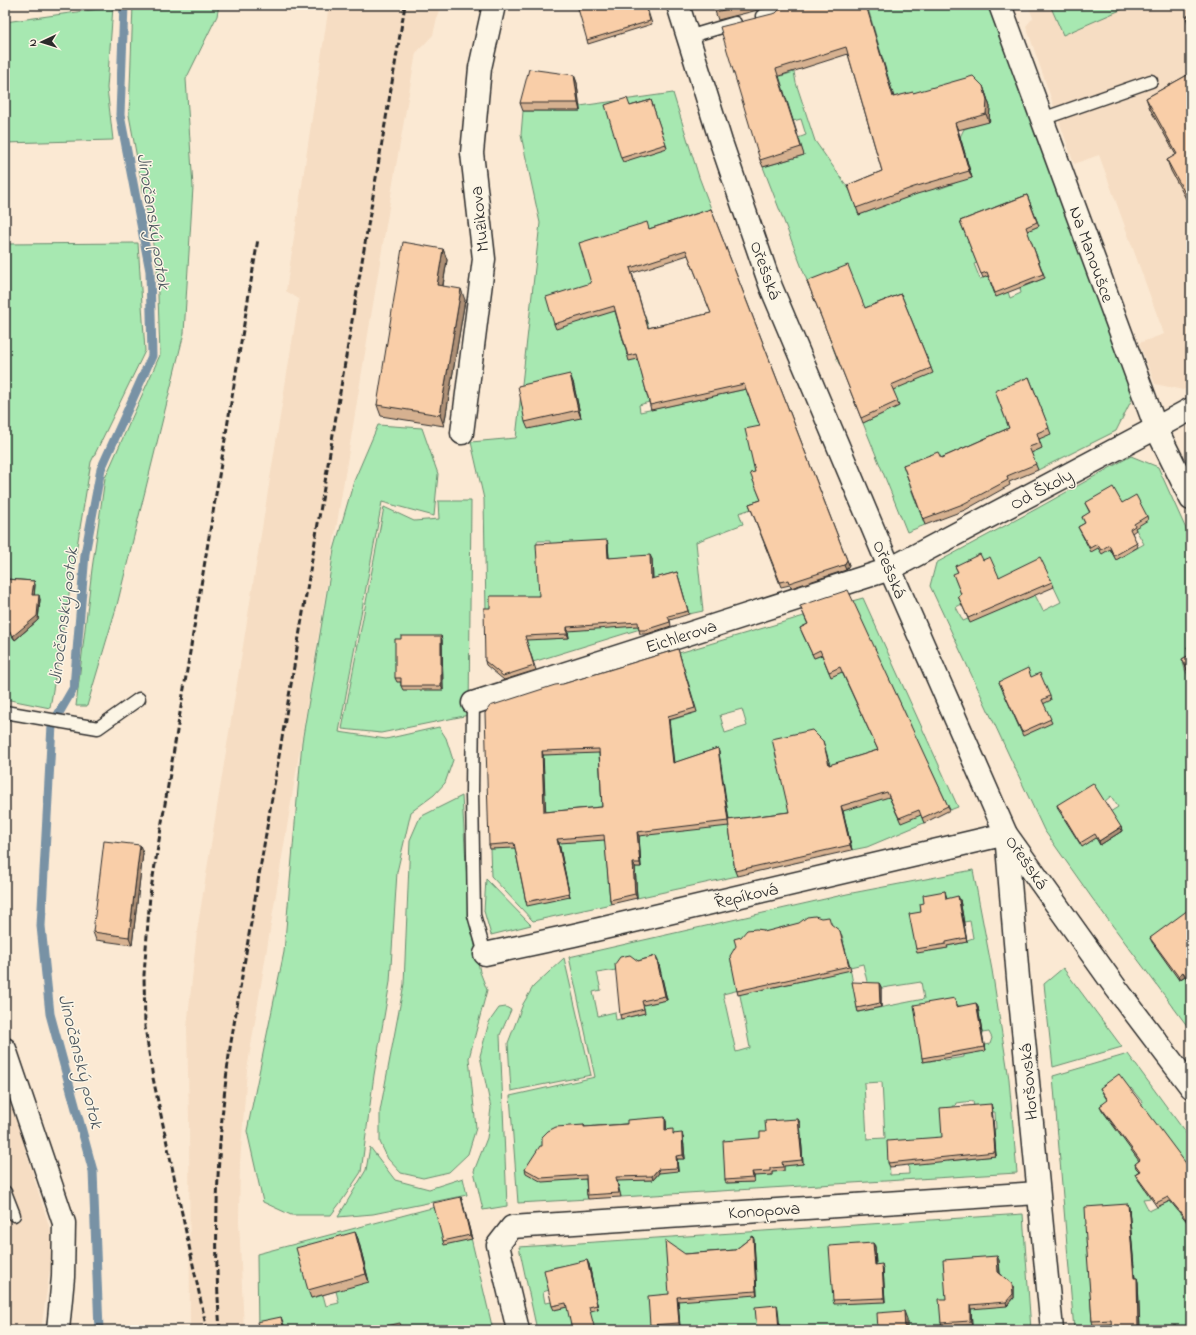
<svg xmlns="http://www.w3.org/2000/svg" width="1196" height="1335" font-family="'Indie Flower',sans-serif">
	<rect width="100%" height="100%" fill="#fbe9d3"/>
	<filter id="ink" filterUnits="userSpaceOnUse"><feTurbulence type="fractalNoise" baseFrequency=".025" numOctaves="2"/><feDisplacementMap in="SourceGraphic" scale="8" xChannelSelector="R" yChannelSelector="G"/><feConvolveMatrix kernelMatrix="1 2 1 2 8 2 1 2 1" color-interpolation-filters="sRGB"/></filter>
	<g filter="url(#ink)">
		<!-- built -->
		<g fill="#f6ddc3">
			<path d="M329 5H440L433 35 416 53 393 183 247 1070 240 1163 239 1221 244 1330H190L189 1118 187 1028 197 931 299 299 286 291Z"/>
			<path d="M1028 5H1191V386L1183 390 1155 384 1139 343 1164 334 1099 155 1074 164 1026 26 1033 18Z"/>
			<path d="M5 1084 54 1242 41 1330H5Z"/>
		</g>
		<!-- green -->
		<g fill="#a7e8b1" stroke="#698a6e" fill-rule="evenodd">
			<path d="M133 5H219L217 16 186 79 193 187 184 333 117 605 87 706H76L92 569 105 478 160 355 157 266 129 115Z"/>
			<path d="M867 5H991L1133 397 1116 431 1038 470 1031 453 1042 448 997 397 1012 436 910 483 909 484 925 525 907 532 863 423 899 406 877 350 839 364 826 329 867 313 809 286 763 167 804 155 798 138 806 135 801 119 793 121 785 96 739 89 794 72 796 83 815 141 851 192 859 215 921 192ZM986 94 990 107 988 114 990 121 964 129 960 137 955 183 939 189 902 105ZM1027 195 1039 226 1027 231 1045 278 1020 288 1021 293 1010 298 1008 292 996 296 988 276 980 279 974 264 983 261 995 207Z"/>
			<path d="M1050 5H1132L1063 35Z"/>
			<path d="M113 7 107 88 113 140 5 143V22Z"/>
			<path d="M673 93 699 177 713 214 651 234 648 227 581 248 626 308 644 314 651 333 728 337 649 402 639 405 640 412 746 389 762 431 800 438 752 478 763 505 739 513 743 524 696 542 703 611 689 614 678 576 640 629 533 662 523 628 492 612H486L484 499 471 442 516 438 540 223 521 135 523 111H580V106ZM537 541H550L551 560H564L568 638 543 639ZM608 544 614 627 592 629Z"/>
			<path d="M138 243 145 351 91 462 50 708 5 699V632H9L15 640 38 620 40 599 5 583V244Z"/>
			<path d="M378 425 422 428 438 474 434 516 382 502 339 732 386 739 439 727 446 738 453 760 445 783 434 795 411 812 397 872 390 982 374 1075 361 1172 343 1199 331 1215H291L263 1202 247 1131 284 952 302 742 334 550 354 481Z"/>
			<path d="M1131 456 1158 467 1191 540V659L1183 663 1185 670 1191 681V916L1179 980 1185 976 1191 984V1031L1092 898 1044 830 930 586 936 563 1038 508ZM1092 516 1135 528 1144 544 1116 560 1110 549 1102 553 1098 548 1091 551 1087 527ZM1042 562 1061 602 1043 611 1023 571ZM957 570 1011 605 970 622 968 619 963 621 956 607 962 604 960 601 963 599 955 579 960 577ZM1111 796 1118 807 1110 812 1101 845 1096 838 1082 847 1104 802Z"/>
			<path d="M438 501H471L469 715 381 733 342 729 384 507 414 521 439 519ZM442 640 402 682 397 681Z"/>
			<path d="M863 598 958 807 950 810 926 759 921 815 924 823 867 847 852 850 846 826 788 804 801 861 789 864 783 839 730 825 737 876 637 898 635 867H641L632 836 674 767 665 722 697 712 679 653 804 616 810 629 802 633 814 658 822 655 831 677 852 601ZM889 679 911 726 853 696ZM742 709 747 726 725 733 720 715Z"/>
			<path d="M597 708 611 904 533 921 491 876 490 849 518 847 543 755 560 754Z"/>
			<path d="M462 796 469 915 480 972 487 990 469 1058 476 1128 468 1154 449 1172 423 1178 401 1173 388 1159 380 1142V1111L404 984 410 840 420 817Z"/>
			<path d="M973 870 992 970 1009 1079 1017 1173 621 1197 613 1162 593 1163V1172H591L590 1159H588L587 1131 585 1129 564 1131V1140C561 1134 556 1132 549 1135L546 1141H544V1150L537 1151V1163L531 1165C529 1170 530 1173 534 1177H546L547 1181 587 1179 588 1199 518 1203 510 1096 595 1077 569 957 847 894ZM946 895 947 903 960 900 964 922 970 921 973 938 967 940V942L947 946V948L930 951 927 943 916 945 911 918 923 916 922 908 926 907 925 899ZM812 920H818L820 923 823 922V924L831 922 833 930 842 935 844 942 840 948 838 949 839 957 811 963 814 978 775 987 769 964 760 966 761 972 742 976 741 971H739L732 967 731 960 735 954 738 953 736 944 744 943 743 940 746 939 748 935 754 933H760L762 936 765 935 766 938 802 930 801 927 804 926 805 923ZM632 959 637 963H639L640 965 658 960 667 1000 643 1005 645 1013 616 1020 615 1012 598 1016 593 992 601 990 597 973 616 970V968L618 967 621 961ZM863 964 869 990 921 982 924 999 858 1012 850 967ZM739 990 750 1048 736 1052 723 994ZM956 1002 957 1010 978 1007 982 1033 989 1032 992 1038 990 1044 984 1045V1051L964 1054V1057L945 1060 944 1059 923 1062 920 1042 925 1041 923 1027 942 1025 940 1015 945 1014 944 1004ZM882 1082 885 1138 867 1139 864 1083ZM973 1101 974 1109 992 1108 993 1112H995L996 1129H994L996 1156 948 1161 945 1128H943L941 1112 953 1111 952 1106H955L956 1103ZM666 1121 667 1133H674V1138L683 1137 685 1159H677L678 1171 659 1172V1173L657 1174V1175L653 1180H643L639 1177 638 1175H636L635 1154H632L631 1137H628V1124ZM800 1123 803 1164 784 1166V1171L772 1172V1175H764L761 1137 768 1136 767 1125ZM752 1143 754 1182 727 1183 724 1145ZM907 1143 909 1174 890 1175 888 1145Z"/>
			<path d="M486 879 531 925 491 935 484 911Z"/>
			<path d="M564 958 591 1075 511 1091 508 1043 523 1004 533 987Z"/>
			<path d="M1063 968 1122 1047 1053 1067 1044 984Z"/>
			<path d="M506 1007 511 1010 500 1035 507 1206 483 1210 474 1171 487 1138 491 1108 480 1056 489 1022 499 1008Z"/>
			<path d="M1128 1054 1191 1140V1173L1142 1174 1151 1198 1143 1199 1149 1211 1170 1201 1191 1220V1330H1074L1053 1076ZM1131 1088 1143 1103 1141 1105 1110 1104Z"/>
			<path d="M370 1147 395 1180 429 1189 463 1178 467 1195 373 1214 338 1217 366 1170Z"/>
			<path d="M462 1200 493 1330H285L284 1325 258 1330 257 1254ZM336 1291 339 1303 326 1306 323 1295 311 1298Z"/>
			<path d="M1023 1214 1031 1330H907V1319L881 1330H537L519 1247ZM875 1245 876 1269 855 1246ZM563 1266 567 1307 554 1310 552 1302 545 1303 543 1292 549 1290 550 1268Z"/>
		</g>
		<g fill="none" stroke-linecap="round" stroke-linejoin="round">
			<!-- stream -->
			<path stroke="#7892a5" stroke-width="9" d="M99 1330 93 1171 50 1014 41 926 52 725 74 687 85 554 101 469 152 356 150 271 120 115 124 5"/>
			<!-- lane casing -->
			<g stroke="#2b2b2b" stroke-width="15">
				<g id="lane">
					<path d="M762 16 776 13 778 5"/>
					<path d="M688 37 735 23"/>
					<path d="M1042 119 1151 81"/>
					<path d="M473 703 472 792 474 915 485 954"/>
					<path d="M5 712 98 728 139 699"/>
					<path d="M5 1192 14 1215"/>
				</g>
			</g>
			<!-- street casing -->
			<g stroke="#2b2b2b" stroke-width="25">
				<g id="street">
					<path d="M1000 5 1156 428 1191 499"/>
					<path d="M462 433 484 259 472 153 480 68 494 5"/>
					<path d="M473 703 890 569 1156 428 1191 409"/>
					<path d="M485 954 574 935 1006 834 1018 978 1052 1330"/>
					<path d="M5 1049 64 1223 63 1277 58 1330"/>
					<path d="M518 1330 498 1245 512 1227 1038 1193"/>
				</g>
			</g>
			<!-- secondary casing -->
			<g stroke="#2b2b2b" stroke-width="25">
				<path id="secondary" d="M678 5 721 142 771 287 890 569 1006 834 1116 988 1191 1087"/>
			</g>
			<!-- lane -->
			<use href="#lane" stroke="#fcf5e5" stroke-width="12"/>
			<!-- street -->
			<use href="#street" stroke="#fcf5e5" stroke-width="22"/>
			<!-- secondary -->
			<use href="#secondary" stroke="#fcf5e5" stroke-width="22"/>
			<!-- rail -->
			<g stroke="#2b2b2b" stroke-width="3" stroke-dasharray="6 3" stroke-linecap="butt">
				<path d="M207 1330 153 1078 145 1027 144 975 150 895 258 239"/>
				<path d="M220 1330C213 1235 217 1142 230 1048L405 5"/>
			</g>
		</g>
		<!-- wall -->
		<g fill="#d6b190" stroke="#2b2b2b" fill-rule="evenodd">
			<path d="M646 5 652 24 588 44 587 40Z"/>
			<path d="M713 5H771L770 7 718 20Z"/>
			<path d="M866 5 894 97 913 93 983 86 990 107 989 122 958 130 972 178 917 194 859 215 848 185 882 171 848 54 779 76 804 155 763 167 760 160 776 13 781 8Z"/>
			<path d="M1191 14V31L1186 17Z"/>
			<path d="M1191 73V208L1171 171 1167 160 1176 155 1150 109 1146 98Z"/>
			<path d="M574 75 577 83 580 111H523L520 103Z"/>
			<path d="M651 100 667 148 623 162 621 158 630 106Z"/>
			<path d="M1027 195 1039 226 1027 231 1045 278 996 297 988 276 983 278 960 221Z"/>
			<path d="M711 209 849 565 846 570 791 588 790 585 781 587 749 504 761 500 755 472 760 426 746 389 651 410 638 359 629 361 615 311 556 329 554 324 591 283 649 229ZM688 255 711 313 648 328 632 273Z"/>
			<path d="M443 249 447 260 443 286 465 300 444 426 381 416 377 405Z"/>
			<path d="M807 281 865 308 901 294 933 373 893 390 899 406 863 423Z"/>
			<path d="M1029 377 1051 434 1039 439 1042 448 1031 453 1038 470 1009 482 1010 485 965 510 925 525 903 465 941 458 1009 428Z"/>
			<path d="M573 382 581 418 528 429 525 422Z"/>
			<path d="M1085 503H1122L1147 516 1148 520 1135 528 1136 530 1132 533 1138 547 1116 560 1110 549 1102 554 1098 548 1091 552 1080 531 1078 527 1085 523 1082 517 1090 513Z"/>
			<path d="M608 544 609 558 652 559 653 579 677 572 689 614 670 620 671 626 647 634H640L638 626 568 631 569 638 526 640 536 670 504 680 486 665 485 661 490 608 539 596Z"/>
			<path d="M983 560 999 577 1052 582 1054 587 970 623 958 596 961 594 958 572 955 566Z"/>
			<path d="M5 579 34 581 35 585 34 595 40 599 38 620 15 640 9 632H5Z"/>
			<path d="M800 606 948 806 950 810 924 823 921 815 901 823 889 797 843 811 852 850 737 876 735 871 729 826 639 836 641 867H635L637 898 611 904 610 900 605 840 559 843 570 897 527 906 526 902 515 848 490 849 489 845 563 684 678 649 697 712 669 720 674 763 718 748 719 753 729 820 789 812 823 741 830 765 878 750 842 672 831 677 822 655 814 658 800 628 808 624ZM599 753 602 807 545 812 543 755Z"/>
			<path d="M441 636 442 640 443 690H403L401 686V682H397L395 678Z"/>
			<path d="M1191 644V679L1182 659 1190 655 1187 647Z"/>
			<path d="M1031 677 1050 696 1051 700 1043 704 1052 723 1023 736 999 682Z"/>
			<path d="M1057 805 1121 827 1122 831 1100 845 1096 838 1082 847 1058 809Z"/>
			<path d="M143 853 132 945 96 940 93 932Z"/>
			<path d="M945 891 947 899 960 900 967 942 947 946 948 948 917 953 916 949 924 903Z"/>
			<path d="M1191 913V985L1185 976 1179 980 1152 942 1150 938Z"/>
			<path d="M831 925 840 931 851 970 738 995 737 991 764 932Z"/>
			<path d="M656 956 667 1000 643 1005 645 1013 621 1019 620 1015 638 961Z"/>
			<path d="M879 983 881 987V1007L858 1012 857 1008Z"/>
			<path d="M956 1002 957 1006 978 1007 985 1051 923 1062 922 1058Z"/>
			<path d="M1100 1088 1191 1170 1188 1223 1170 1201 1157 1207 1137 1178 1135 1174 1139 1171 1136 1168 1135 1164 1139 1161 1102 1110 1100 1106 1108 1101 1102 1092Z"/>
			<path d="M991 1104 992 1108 996 1156 890 1167 888 1163 942 1137Z"/>
			<path d="M798 1119 800 1123 803 1164 784 1166V1171L772 1172V1175L754 1176V1182L726 1183 725 1180 760 1138 766 1132Z"/>
			<path d="M666 1121V1129L674 1134 683 1137 685 1159H677L678 1171 659 1173 653 1180 617 1181 621 1197 588 1199 587 1195 586 1179 542 1182 526 1173 525 1169 542 1146 584 1125 585 1127Z"/>
			<path d="M461 1197 472 1239 444 1245 443 1241Z"/>
			<path d="M1128 1204 1129 1208 1135 1278H1137L1138 1282 1140 1328 1176 1326 1178 1330H1112L1111 1324 1093 1325 1092 1321 1086 1225Z"/>
			<path d="M355 1232 358 1239 369 1282 311 1298 308 1290Z"/>
			<path d="M753 1236 754 1240 757 1295 678 1301 680 1327 652 1329 650 1325 669 1294 685 1254 735 1250Z"/>
			<path d="M873 1243 875 1247 876 1265 883 1268 885 1302 834 1304 833 1300Z"/>
			<path d="M999 1260 1000 1273 1014 1288V1298L1007 1306 971 1309 972 1325 942 1327 941 1323 946 1299Z"/>
			<path d="M589 1264 598 1309 591 1311 567 1307 554 1310 552 1306Z"/>
		</g>
		<!-- shaded-wall -->
		<g fill="#ae9076" stroke="#2b2b2b">
			<path d="M574 75 577 83 580 111 578 103Z"/>
			<path d="M983 86 990 107 989 122 986 114Z"/>
			<path d="M955 123 958 130 972 178 969 171Z"/>
			<path d="M443 249 447 260 441 296 437 285Z"/>
			<path d="M461 289 465 300 444 426 440 415Z"/>
			<path d="M570 374 573 382 581 418 578 410Z"/>
			<path d="M607 540 608 544 609 562 608 558Z"/>
			<path d="M650 555 652 559 653 583 651 579Z"/>
			<path d="M847 560 849 565 846 570 844 565Z"/>
			<path d="M34 581 35 585 34 599 32 595Z"/>
			<path d="M39 595 40 599 38 620 15 640 13 636Z"/>
			<path d="M567 627 568 631 569 638 567 634Z"/>
			<path d="M441 636 442 640 443 690 441 686Z"/>
			<path d="M668 716 669 720 674 767 673 763Z"/>
			<path d="M718 748 719 753 729 826 728 821Z"/>
			<path d="M542 751 543 755 546 816 544 812Z"/>
			<path d="M841 806 843 811 852 850 850 845Z"/>
			<path d="M1121 827 1122 831 1100 845 1099 841Z"/>
			<path d="M637 832 639 836 641 867 640 863Z"/>
			<path d="M557 839 559 843 570 897 569 893Z"/>
			<path d="M140 845 143 853 132 945 129 937Z"/>
			<path d="M633 863 635 867 637 898 635 894Z"/>
			<path d="M958 896 960 900 967 942 966 938Z"/>
			<path d="M656 956 658 960 667 1000 665 996Z"/>
			<path d="M1183 972 1185 976 1179 980 1178 976Z"/>
			<path d="M879 983 881 987V1007L880 1003Z"/>
			<path d="M976 1003 978 1007 985 1051 984 1047Z"/>
			<path d="M991 1104 992 1108 996 1156 995 1152Z"/>
			<path d="M665 1117 666 1121 667 1133 665 1130Z"/>
			<path d="M798 1119 800 1123 803 1164 802 1160Z"/>
			<path d="M682 1133 683 1137 685 1159 683 1155Z"/>
			<path d="M676 1156 677 1159 678 1171 677 1168Z"/>
			<path d="M658 1169 659 1173 653 1180 652 1176Z"/>
			<path d="M752 1172 754 1176V1182L753 1178Z"/>
			<path d="M461 1197 462 1200 472 1239 470 1235Z"/>
			<path d="M1128 1204 1129 1208 1135 1282 1134 1278Z"/>
			<path d="M1191 1215V1220L1188 1223 1186 1219Z"/>
			<path d="M355 1232 358 1239 369 1282 366 1274Z"/>
			<path d="M753 1236 754 1240 757 1295 756 1291Z"/>
			<path d="M873 1243 875 1247 876 1269 875 1265Z"/>
			<path d="M997 1256 999 1260 1000 1276 998 1272Z"/>
			<path d="M587 1260 589 1264 598 1309 597 1305Z"/>
			<path d="M882 1264 883 1268 885 1302 884 1298Z"/>
			<path d="M1137 1278 1138 1282 1140 1330 1138 1328Z"/>
			<path d="M1012 1284 1014 1288V1298L1007 1306 1006 1302Z"/>
			<path d="M677 1297 678 1301 680 1327 679 1323Z"/>
			<path d="M777 1305 778 1309 780 1330H779Z"/>
			<path d="M970 1305 971 1309 972 1325 970 1321Z"/>
			<path d="M904 1311 907 1319V1330H905Z"/>
			<path d="M281 1317 284 1325 285 1330H284Z"/>
		</g>
		<!-- building -->
		<g fill="#f9cea8" stroke="#2b2b2b" fill-rule="evenodd">
			<path d="M577 5H646L650 21 587 40Z"/>
			<path d="M713 5H745L715 12Z"/>
			<path d="M781 5H866L893 97 913 92V93L973 76 983 86 987 100 986 114 955 123 969 171 914 187 856 208 848 185 882 171 846 47 776 69 801 147 760 160 720 27 776 13 781 8Z"/>
			<path d="M1191 14V27L1186 17Z"/>
			<path d="M529 69 574 75 578 103H520Z"/>
			<path d="M1191 73V204L1167 160 1177 154 1146 98Z"/>
			<path d="M627 98 630 106 651 100 666 144 621 158 605 105Z"/>
			<path d="M1027 195 1037 222 1026 227 1043 274 995 293 987 272 981 274 960 221Z"/>
			<path d="M711 209 847 560 844 565 789 583 788 580 780 582 749 504 761 500 750 473 755 472 745 429 760 426 744 384 650 405 636 354 628 356 614 306 554 324 546 297 591 283 579 243 647 222 649 229ZM686 250 711 313 648 328 630 268Z"/>
			<path d="M403 242 443 249 437 285 461 289 440 415 377 405Z"/>
			<path d="M848 265 865 308 901 294 931 368 891 385 898 401 861 418 807 281Z"/>
			<path d="M570 374 578 410 525 422 518 386Z"/>
			<path d="M1029 377 1049 428 1037 433 1040 443 1029 447 1036 464 1007 476 1008 480 963 504 923 519 903 465 938 452 941 458 1009 428 995 391Z"/>
			<path d="M1113 487 1122 503 1136 495 1147 516 1134 524 1135 526 1130 529 1137 543 1114 556 1109 545 1101 550 1097 544 1090 548 1078 527 1085 523 1082 517 1090 512 1085 503Z"/>
			<path d="M607 540 608 558 650 555 651 579 677 572 688 611 668 616 670 622 645 630H639L638 622 567 627V634L525 636 534 666 503 676 485 661 484 608H490V596H539L536 544Z"/>
			<path d="M980 554 983 560 990 557 999 577 1040 557 1052 582 968 618 958 596 961 594 953 574 958 572 955 566Z"/>
			<path d="M5 579 34 581 32 595H39L37 616 13 636 7 629 5 628Z"/>
			<path d="M848 590 948 806 922 818 919 810 899 818 887 792 841 806 850 845 735 871 728 820 789 812 772 739 812 730 823 741 829 765 878 750 840 667 829 672 820 650 812 654 800 628 808 624 800 606Z"/>
			<path d="M401 636H441V686H401V678H395V639H401Z"/>
			<path d="M1191 644V654L1187 647Z"/>
			<path d="M678 649 695 708 668 716 673 763 718 748 728 821 637 832 640 863H633L635 894 610 900 604 835 557 839 569 893 526 902 514 843 489 845 485 713 490 706 555 685 563 684ZM599 749 602 807 544 812 542 751Z"/>
			<path d="M1191 654V677L1182 659Z"/>
			<path d="M1028 668 1031 677 1040 673 1050 696 1042 700 1051 719 1022 732 999 682Z"/>
			<path d="M1093 783 1121 827 1099 841 1095 834 1080 843 1057 805Z"/>
			<path d="M104 841 140 845 129 937 93 932Z"/>
			<path d="M945 891 946 899 958 896 966 938 946 942V944L916 949 909 914 921 912 920 904 924 903 923 895Z"/>
			<path d="M1188 910 1191 913V982L1183 972 1178 976 1150 938Z"/>
			<path d="M815 916 821 918 829 917 831 924 840 931 849 966 737 991 730 956 736 946 734 939 741 937 747 930 756 929 764 930V932L799 923 807 917Z"/>
			<path d="M630 955 638 961 656 956 665 996 642 1001 644 1009 620 1015 615 964 620 957Z"/>
			<path d="M852 982 879 983 880 1003 857 1008Z"/>
			<path d="M955 998 956 1007 976 1003 984 1047 922 1058 914 1005Z"/>
			<path d="M1119 1074 1191 1170V1215L1186 1219 1168 1197 1156 1203 1135 1174 1140 1171 1135 1164 1140 1160 1100 1106 1108 1100 1100 1088Z"/>
			<path d="M991 1104 995 1152 888 1163 887 1141 942 1137 940 1108Z"/>
			<path d="M665 1117V1130L673 1129V1134L682 1133 683 1155 676 1156 677 1168 658 1169 652 1176 616 1177 619 1193 587 1195 586 1175 541 1178 525 1169 540 1146H542V1137L548 1131 556 1127 584 1125V1127L627 1124V1120Z"/>
			<path d="M798 1119 802 1160 782 1162 783 1167 770 1168V1171L752 1172 753 1178 725 1180 723 1141 760 1138V1132H766L765 1121Z"/>
			<path d="M461 1197 470 1235 443 1241 433 1203Z"/>
			<path d="M1128 1204 1134 1278H1137L1138 1328 1176 1326V1330H1112L1111 1320 1092 1321 1085 1225H1086L1085 1207Z"/>
			<path d="M355 1232 366 1274 308 1290 296 1248Z"/>
			<path d="M753 1236 756 1291 677 1297 679 1323 650 1325 648 1296 669 1294 665 1240 685 1254 735 1250Z"/>
			<path d="M873 1243 875 1265 882 1264 884 1298 833 1300 829 1246Z"/>
			<path d="M997 1256 998 1272 1012 1284 1013 1294 1006 1302 970 1305V1321L941 1323 939 1299H946L943 1260Z"/>
			<path d="M587 1260 597 1305 589 1307 595 1330H572L566 1303 552 1306 544 1270Z"/>
			<path d="M777 1305 779 1330H757L755 1307Z"/>
			<path d="M904 1311 905 1330H878L877 1313Z"/>
			<path d="M281 1317 284 1330H259L257 1322Z"/>
			<path d="M400 1323 402 1330H369Z"/>
			<path d="M353 1328 354 1330H346Z"/>
		</g>
	</g>
	<g text-anchor="middle" stroke-width="3" stroke-linejoin="round" paint-order="stroke">
		<!-- street labels -->
		<g font-size="18" fill="#2b2b2b" stroke="#fcf5e5">
			<text transform="translate(479 219) rotate(-96)" y="6">Muzikova</text>
			<text transform="translate(1092 254) rotate(70)" y="6">Na Manoušce</text>
			<text transform="translate(766 270) rotate(70)" y="6">Ořešská</text>
			<text transform="translate(1041 489) rotate(-28)" y="6">Od Školy</text>
			<text transform="translate(890 569) rotate(67)" y="6">Ořešská</text>
			<text transform="translate(681 636) rotate(-18)" y="6">Eichlerova</text>
			<text transform="translate(1027 862) rotate(55)" y="6">Ořešská</text>
			<text transform="translate(746 895) rotate(-13)" y="6">Řepíková</text>
			<text transform="translate(1028 1082) rotate(-95)" y="6">Horšovská</text>
			<text transform="translate(764 1210) rotate(-4)" y="6">Konopova</text>
		</g>
		<!-- water labels -->
		<g font-size="19" font-style="italic" fill="#4b565e" stroke="#fcf5e5">
			<text transform="translate(155 221) rotate(81)" y="7">Jinočanský potok</text>
			<text transform="translate(62 616) rotate(-83)" y="7">Jinočanský potok</text>
			<text transform="translate(82 1061) rotate(76)" y="7">Jinočanský potok</text>
		</g>
	</g>
	<!-- margin -->
	<rect width="1196" height="1335" fill="none" stroke="#fcf5e5" stroke-width="20"/>
	<rect x="10" y="10" width="1176" height="1315" fill="none" stroke="#2b2b2b" stroke-width="1.5" filter="url(#ink)"/>
	<!-- north arrow -->
	<g transform="translate(42 42) rotate(266)" stroke="#fcf5e5" stroke-width="3" paint-order="stroke">
	<path d="M0-3L7 15L0 10L-7 15Z" fill="#2b2b2b"/>
	<text y="-6" font-size="11" font-weight="bold" text-anchor="middle" fill="#2b2b2b">N</text>
	</g>
</svg>
